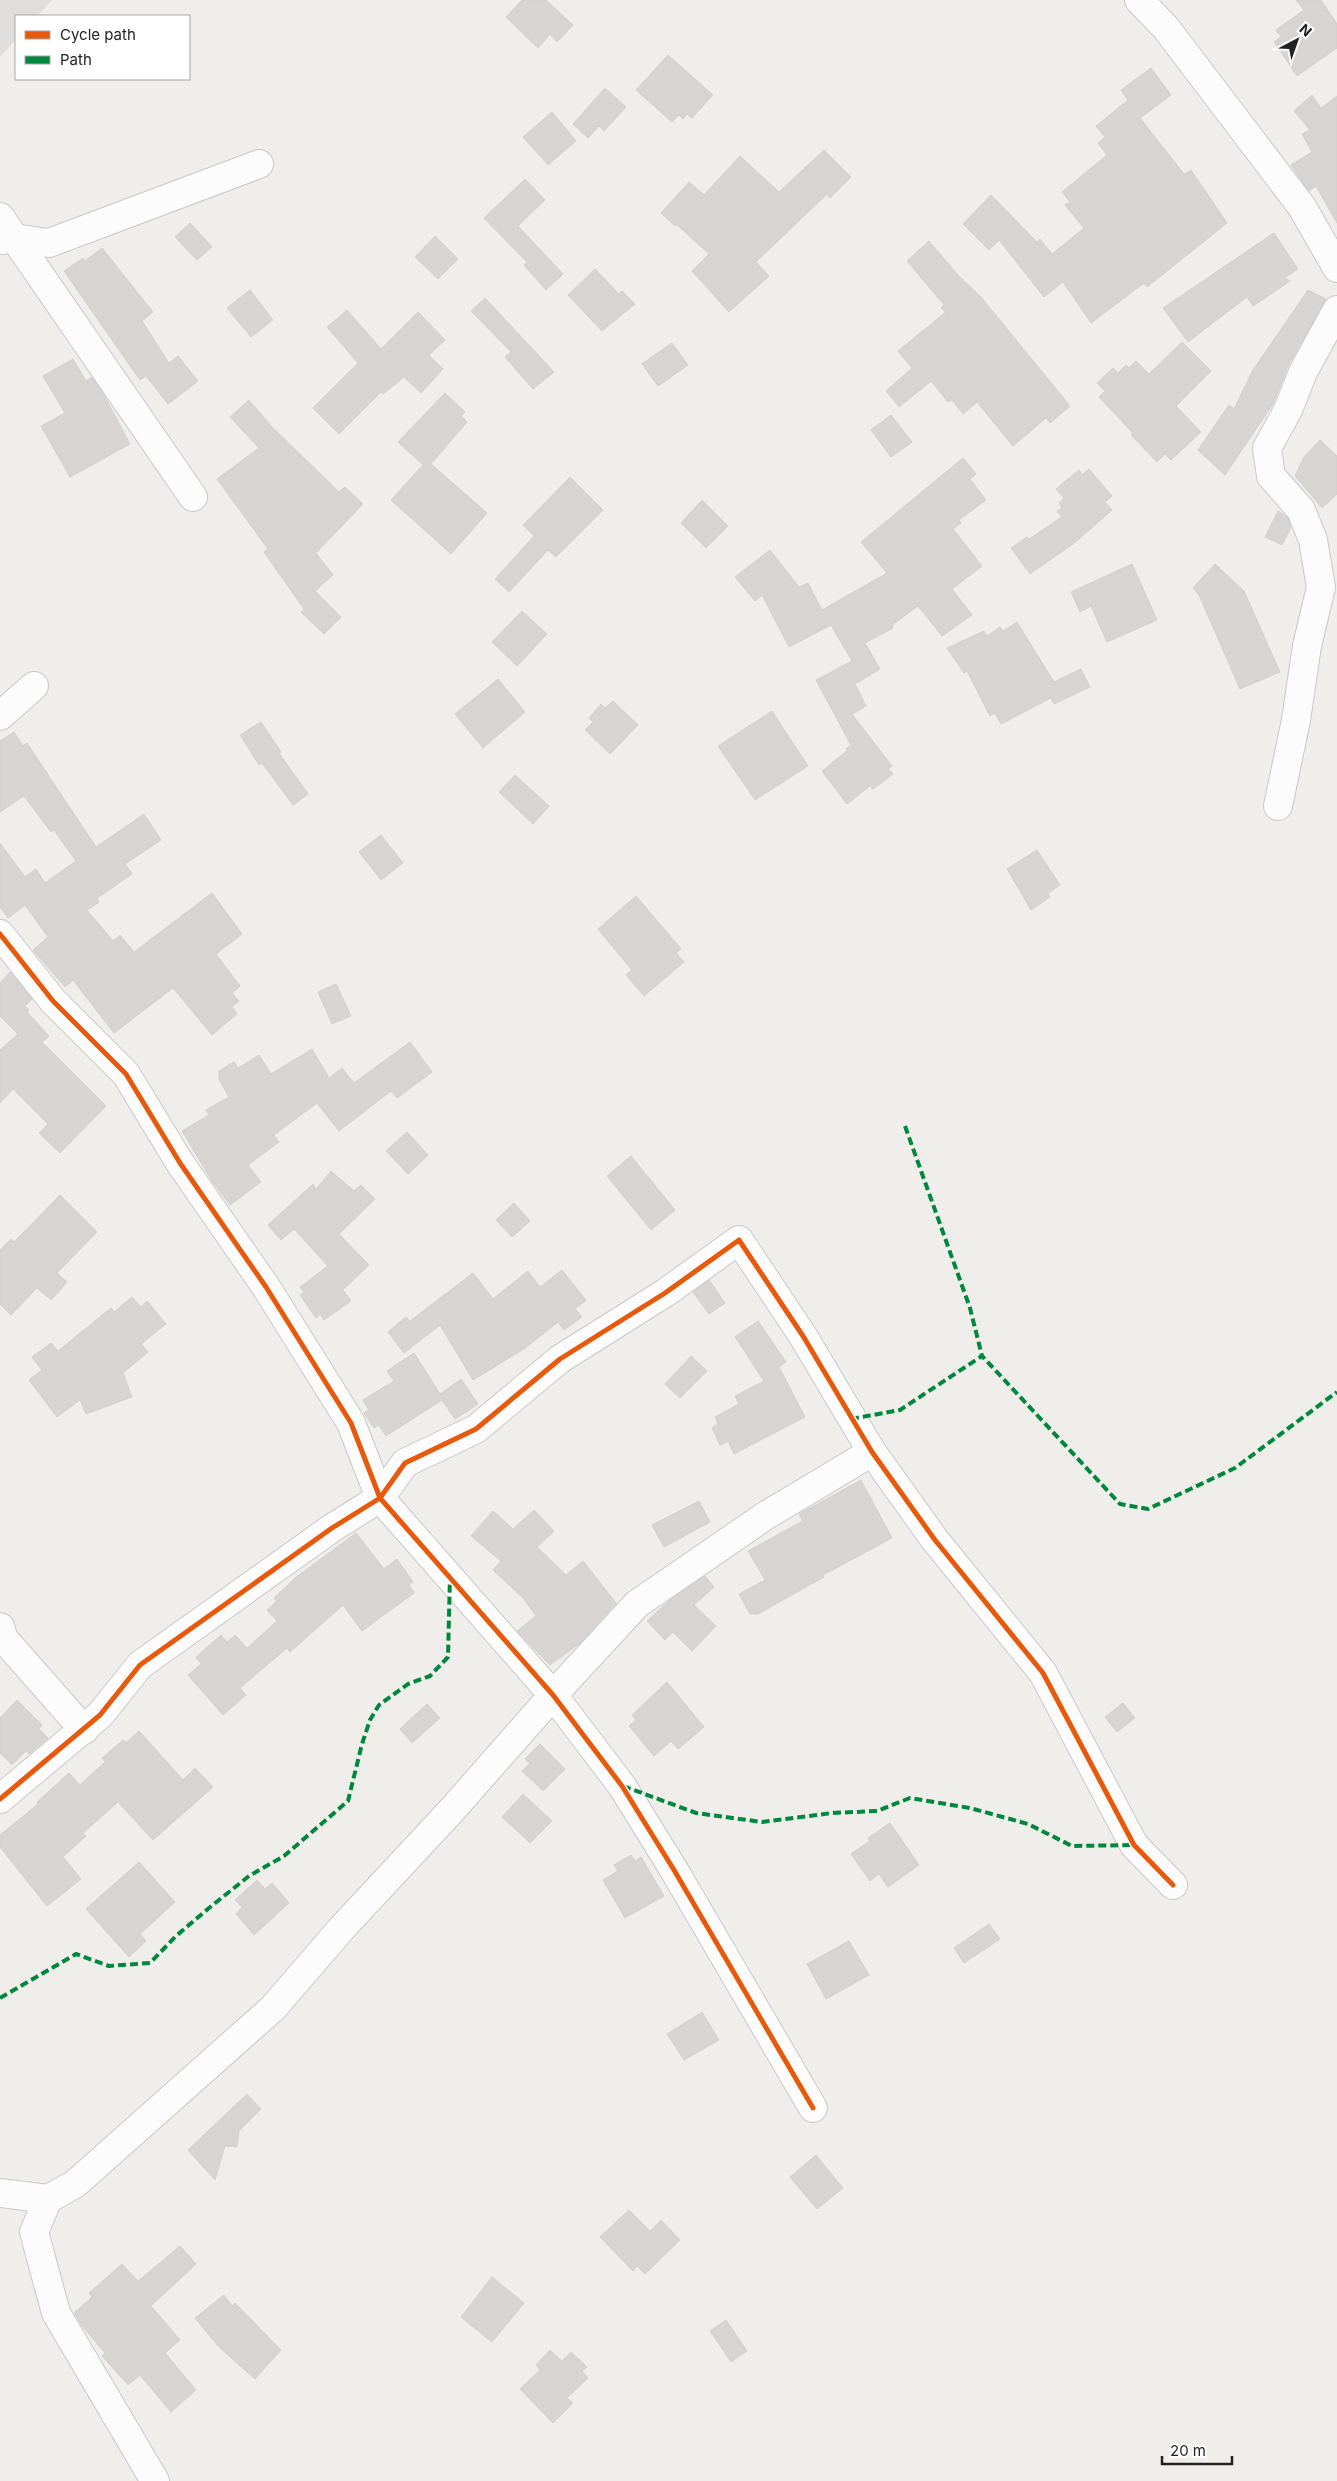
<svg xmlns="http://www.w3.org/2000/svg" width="1337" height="2481" font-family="Inter,sans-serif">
	<rect width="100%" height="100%" fill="#f0eeeb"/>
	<!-- residential -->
	<path fill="#dfdedc" d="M0 0H52L37 16H16V39L0 57Z"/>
	<!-- building -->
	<g fill="#d7d4d2" stroke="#d3d0cc">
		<path d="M522 0H546L573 25 557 42 550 34 538 48 506 17Z"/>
		<path d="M1296 0H1321L1337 24V48L1297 76 1274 42 1281 37 1276 30 1304 10Z"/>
		<path d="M668 55 713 95 692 118 687 114 683 119 679 115 672 122 636 90Z"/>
		<path d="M1151 68 1171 95 1140 118 1184 174 1191 170 1227 223 1147 287 1144 283 1091 323 1063 282 1044 297 999 240 989 250 963 224 991 195 1037 242 1040 239 1052 254 1084 228 1065 205 1070 202 1062 192 1107 155 1098 143 1105 137 1096 126 1128 100 1121 90Z"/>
		<path d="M605 88 626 107 604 131 599 126 588 138 573 124Z"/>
		<path d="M1312 95 1321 108 1337 96V223L1316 186 1309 191 1291 165 1312 152 1302 134 1310 130 1294 111Z"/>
		<path d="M552 112 576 141 548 165 523 137Z"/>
		<path d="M824 150 851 177 830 198 827 194 756 262 769 276 729 312 692 271 709 254 676 224 675 226 661 213 689 182 704 195 740 156 779 192Z"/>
		<path d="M525 179 545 200 518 226 563 274 546 290 524 265 527 262 484 218Z"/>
		<path d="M190 223 212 247 197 260 175 237Z"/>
		<path d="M1274 233 1298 269 1284 278 1290 281 1253 306 1247 297 1188 342 1163 308Z"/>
		<path d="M435 236 458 259 438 279 415 257Z"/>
		<path d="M929 241 958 275 981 297 1070 406 1050 423 1046 418 1013 446 977 402 963 414 952 400 948 402 931 381 899 407 886 391 912 368 898 351 946 312 941 308 944 305 907 261Z"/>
		<path d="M102 248 153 312 142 321 169 363 178 356 198 381 168 404 146 376 140 380 64 271 83 258 85 261Z"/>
		<path d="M595 269 619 294 622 291 635 304 602 331 568 295Z"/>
		<path d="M250 290 273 320 251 337 227 308Z"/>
		<path d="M1308 290 1326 299 1289 364 1273 404 1225 475 1198 450 1229 405 1234 409 1253 370Z"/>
		<path d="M485 298 554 372 533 389 505 357 511 352 471 311Z"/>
		<path d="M347 310 381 349 418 312 445 340 429 355 443 369 421 393 404 377 383 394 381 392 339 434 313 408 358 363 327 327Z"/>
		<path d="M1182 342 1211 371 1176 406 1201 432 1171 460 1165 454 1157 462 1131 435 1133 433 1099 397 1105 391 1097 383 1113 368 1118 373 1126 365 1129 368 1136 361 1149 374Z"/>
		<path d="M672 343 688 365 658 386 642 364Z"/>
		<path d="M73 359 86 381 92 377 102 392 130 444 70 477 41 426 65 413 43 376Z"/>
		<path d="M445 393 465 412 461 416 467 422 431 464 487 513 451 554 391 500 423 465 398 442Z"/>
		<path d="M249 400 272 427 339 492 345 487 363 504 316 553 333 575 315 591 341 617 324 634 301 612 304 609 264 552 268 549 217 479 259 448 230 417Z"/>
		<path d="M891 415 912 442 891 457 871 430Z"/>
		<path d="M1320 440 1337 456V494L1322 508 1295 476 1304 457Z"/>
		<path d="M963 458 976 474 970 479 986 500 959 520 961 523 953 529 982 566 952 589 972 615 942 636 918 606 892 625 893 628 865 643 880 669 855 684 866 706 852 714 892 766 888 769 893 774 873 789 870 786 847 804 822 771 848 750 846 749 851 745 816 680 852 661 831 625 789 647 762 595 755 601 735 577 770 550 799 587 808 583 822 610 887 573 861 542Z"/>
		<path d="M1089 469 1112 496 1105 502 1112 510 1073 544 1030 574 1011 548 1027 537 1029 539 1062 517 1057 511 1062 508 1059 503 1064 498 1056 489 1079 470 1082 475Z"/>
		<path d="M570 477 603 510 556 557 548 550 509 592 495 579 534 536 523 525Z"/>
		<path d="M702 500 728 526 706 548 681 523Z"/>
		<path d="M1278 511 1288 518 1291 527 1282 545 1265 537Z"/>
		<path d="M1132 564 1157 620 1107 642 1091 606 1080 612 1071 592Z"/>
		<path d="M1215 564 1244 591 1280 672 1240 689 1199 595 1193 588Z"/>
		<path d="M522 611 547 634 517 666 492 642Z"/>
		<path d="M1017 622 1054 682 1081 669 1090 687 1054 704 1051 698 1001 724 995 713 990 716 967 671 964 673 947 648 984 631 987 636 1000 627 1003 631Z"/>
		<path d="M498 679 525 712 483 748 455 714Z"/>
		<path d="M613 701 638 725 610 754 585 730 593 722 589 718 601 704 605 708Z"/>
		<path d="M772 711 808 766 755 800 718 746Z"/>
		<path d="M261 722 281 752 279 753 308 794 293 805 262 763 259 765 240 735Z"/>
		<path d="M14 732 23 746 27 743 96 847 144 814 161 840 125 864 132 874 97 898 99 902 87 910 113 941 120 935 134 952 212 893 242 934 216 954 240 986 232 993 239 1001 232 1007 237 1014 212 1035 173 988 114 1033 73 980 65 987 33 950 48 937 25 905 8 918 0 907V843L25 877 36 869 45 883 76 861 54 830 51 832 24 796 0 812V741Z"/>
		<path d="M515 775 549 806 533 824 499 792Z"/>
		<path d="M381 835 403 863 381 880 359 852Z"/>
		<path d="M1037 850 1060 885 1048 893 1050 897 1031 910 1007 869Z"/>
		<path d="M636 896 681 949 676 953 684 962 644 996 626 975 632 970 598 929Z"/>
		<path d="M10 972 32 999 25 1006 29 1010 27 1012 49 1036 42 1042 106 1106 60 1153 39 1133 48 1124 13 1089 0 1103V1050L18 1034 0 1016V983Z"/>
		<path d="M336 984 351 1016 332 1024 318 992Z"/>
		<path d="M410 1042 432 1072 397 1098 391 1091 339 1131 317 1103 274 1135 279 1142 248 1165 261 1182 230 1205 212 1181 182 1131 209 1115 206 1110 229 1097 219 1079V1071L234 1062 238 1068 259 1055 271 1074 312 1049 329 1078 342 1068 354 1083Z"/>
		<path d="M407 1132 428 1155 408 1174 386 1151Z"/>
		<path d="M631 1156 675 1210 651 1230 607 1176Z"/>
		<path d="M331 1171 354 1191 361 1185 375 1199 339 1234 369 1265 343 1290 351 1301 324 1320 320 1314 316 1318 300 1295 304 1292 300 1287 328 1266 294 1229 281 1240 268 1225 313 1184 316 1189Z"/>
		<path d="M60 1195 97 1232 57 1273 67 1282 51 1300 37 1288 11 1315 0 1304V1250L11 1239 14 1242Z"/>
		<path d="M514 1203 530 1221 512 1237 496 1220Z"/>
		<path d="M562 1270 586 1300 575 1309 582 1317 564 1330 558 1322 524 1349 473 1380 440 1325 404 1353 388 1332 406 1317 410 1321 473 1273 493 1299 528 1271 540 1287Z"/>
		<path d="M709 1280 725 1303 709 1314 693 1292Z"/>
		<path d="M132 1297 141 1307 147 1301 166 1324 141 1344 148 1352 123 1373 132 1397 86 1414 80 1400 57 1417 29 1380 42 1370 32 1357 51 1343 58 1351 111 1308 114 1312Z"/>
		<path d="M758 1321 786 1362 779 1367 805 1417 734 1454 728 1441 720 1445 712 1428 718 1424 715 1417 739 1404 735 1396 764 1381 735 1337Z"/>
		<path d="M414 1353 440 1394 461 1379 478 1404 455 1419 442 1400 386 1436 379 1425 374 1428 364 1413 369 1410 363 1400 394 1381 387 1371Z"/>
		<path d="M691 1356 707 1371 680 1398 665 1384Z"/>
		<path d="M861 1480 892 1538 823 1575 824 1577 758 1614H750L739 1594 765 1580 748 1551 803 1521 799 1514Z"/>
		<path d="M699 1501 710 1522 664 1547 652 1525Z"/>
		<path d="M534 1510 554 1531 537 1547 566 1575 583 1561 616 1603 580 1643 550 1665 517 1631 536 1616 523 1598 493 1570 501 1561 471 1536 493 1511 513 1529Z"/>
		<path d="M356 1533 384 1569 397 1559 413 1582 409 1585 414 1593 362 1631 343 1605 290 1652 287 1648 240 1688 246 1695 223 1715 188 1675 201 1664 196 1657 221 1635 227 1642 235 1635 247 1648 277 1621 267 1610 277 1601 274 1598 295 1578Z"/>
		<path d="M705 1576 714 1587 694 1605 716 1626 692 1651 673 1632 665 1640 647 1621 670 1600Z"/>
		<path d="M667 1682 704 1727 678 1749 671 1741 654 1756 629 1726 636 1720 632 1715Z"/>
		<path d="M17 1700 42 1725 39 1729 48 1738 29 1754 26 1751 12 1765 0 1753V1718Z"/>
		<path d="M1123 1703 1135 1718 1117 1732 1105 1717Z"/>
		<path d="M427 1704 440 1718 412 1743 400 1729Z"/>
		<path d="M139 1731 183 1780 195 1768 213 1787 153 1840 118 1802 83 1833 86 1836 63 1857 81 1879 47 1906 0 1847V1835L38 1804 37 1802 69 1773 80 1785 105 1762 102 1758 123 1740 126 1743Z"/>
		<path d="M540 1744 565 1769 543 1791 522 1771 530 1763 525 1759Z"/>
		<path d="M523 1794 552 1821 530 1843 502 1817Z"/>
		<path d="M890 1823 919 1865 888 1887 879 1874 870 1881 851 1854 870 1841 868 1838Z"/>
		<path d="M631 1855 635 1861 641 1857 664 1896 625 1918 603 1880 618 1871 614 1865Z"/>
		<path d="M139 1862 175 1902 140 1934 146 1941 129 1957 86 1909Z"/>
		<path d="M257 1880 265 1889 272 1883 289 1903 254 1935 236 1914 242 1907 235 1900Z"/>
		<path d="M989 1924 1000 1939 964 1963 954 1948Z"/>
		<path d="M849 1941 869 1975 826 1999 807 1964Z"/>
		<path d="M702 2012 719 2040 684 2060 667 2034Z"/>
		<path d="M247 2094 261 2109 239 2131 237 2147 225 2146 215 2180 188 2150Z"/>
		<path d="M816 2155 843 2188 817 2209 790 2177Z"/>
		<path d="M629 2210 650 2231 661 2220 680 2240 645 2274 637 2266 633 2271 600 2237Z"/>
		<path d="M180 2246 196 2264 151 2306 180 2340 165 2353 196 2390 171 2412 140 2375 128 2385 102 2356 105 2353 83 2327 74 2313 92 2297 89 2293 122 2264 138 2281Z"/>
		<path d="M492 2277 524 2303 492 2342 461 2317Z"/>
		<path d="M224 2295 232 2306 235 2303 281 2350 255 2379 219 2347 195 2318Z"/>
		<path d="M726 2320 747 2351 731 2362 710 2331Z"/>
		<path d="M550 2350 562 2361 571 2352 587 2367 582 2371 588 2378 567 2398 573 2403 553 2423 520 2389 540 2370 536 2365Z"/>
	</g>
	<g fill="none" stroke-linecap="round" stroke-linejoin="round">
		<!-- minor casing -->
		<g stroke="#c9c8c7" stroke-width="30">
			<g id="minor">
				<path d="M1139 0 1166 28 1302 207 1337 268"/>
				<path d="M0 217 193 497"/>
				<path d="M3 240 14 238 49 243 259 164"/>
				<path d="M0 716 34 686"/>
				<path d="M1278 806 1296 720 1307 646 1321 587 1313 540 1301 510 1271 476 1267 448 1288 410 1303 372 1337 310"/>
				<path d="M0 934 53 1001 126 1074 180 1163 266 1287 351 1423 380 1498 553 1695 622 1786 674 1870 813 2108"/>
				<path d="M0 1627 4 1639 84 1730"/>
				<path d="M0 1799 100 1715 140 1665 332 1528 380 1498 405 1463 476 1429 560 1359 665 1293 739 1240 803 1336 872 1452 935 1540 1043 1673 1134 1845 1173 1885"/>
				<path d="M0 2193 48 2199 75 2184 273 2008 342 1928 451 1811 553 1695 637 1604 765 1516 872 1452"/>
				<path d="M48 2199 34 2232 56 2313 155 2481"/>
			</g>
		</g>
		<!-- minor -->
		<use href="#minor" stroke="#fdfcfc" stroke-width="28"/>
		<!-- quiet -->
		<g stroke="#00873e" stroke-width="4" stroke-dasharray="8 4" stroke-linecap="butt">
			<path d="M905 1126 970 1308 982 1356"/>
			<path d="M851 1419 900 1410 982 1356 1120 1504 1148 1509 1235 1468 1337 1392"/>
			<path d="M623 1786 696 1813 762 1822 832 1813 877 1811 910 1798 970 1808 1028 1824 1072 1846 1134 1845"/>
			<path d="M0 1998 76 1954 109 1966 150 1963 176 1936 209 1908 249 1876 284 1856 348 1801 362 1744 370 1720 379 1705 408 1684 430 1676 448 1657 450 1576"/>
		</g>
		<!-- cycleway casing -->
		<g stroke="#fff" stroke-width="8">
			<g id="cycleway">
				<path d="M0 934 53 1001 126 1074 180 1163 266 1287 351 1423 380 1498 553 1695 622 1786 674 1870 813 2108"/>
				<path d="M0 1799 100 1715 140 1665 332 1528 380 1498 405 1463 476 1429 560 1359 665 1293 739 1240 803 1336 872 1452 935 1540 1043 1673 1134 1845 1173 1885"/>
			</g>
		</g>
		<!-- cycleway -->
		<use href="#cycleway" stroke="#e8590c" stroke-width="5"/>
	</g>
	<!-- legend -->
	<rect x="15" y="15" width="175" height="65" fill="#ffffff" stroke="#a7a7a7"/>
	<rect x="25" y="31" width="25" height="8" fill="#e8590c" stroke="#a7a7a7"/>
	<text x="60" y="40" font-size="15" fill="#222222">Cycle path</text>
	<rect x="25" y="56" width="25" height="8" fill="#00873e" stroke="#a7a7a7"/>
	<text x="60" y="65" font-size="15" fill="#222222">Path</text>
	<!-- north arrow -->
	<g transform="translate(1297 40) rotate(41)" stroke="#ffffff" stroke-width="4" paint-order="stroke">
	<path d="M0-4L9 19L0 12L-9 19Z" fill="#222222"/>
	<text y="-8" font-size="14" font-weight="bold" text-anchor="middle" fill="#222222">N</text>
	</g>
	<!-- scale -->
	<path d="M1162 2456v8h70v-8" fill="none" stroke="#222222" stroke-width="2.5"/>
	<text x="1170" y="2456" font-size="15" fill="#222222" stroke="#ffffff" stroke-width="4" paint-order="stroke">20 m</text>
</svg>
